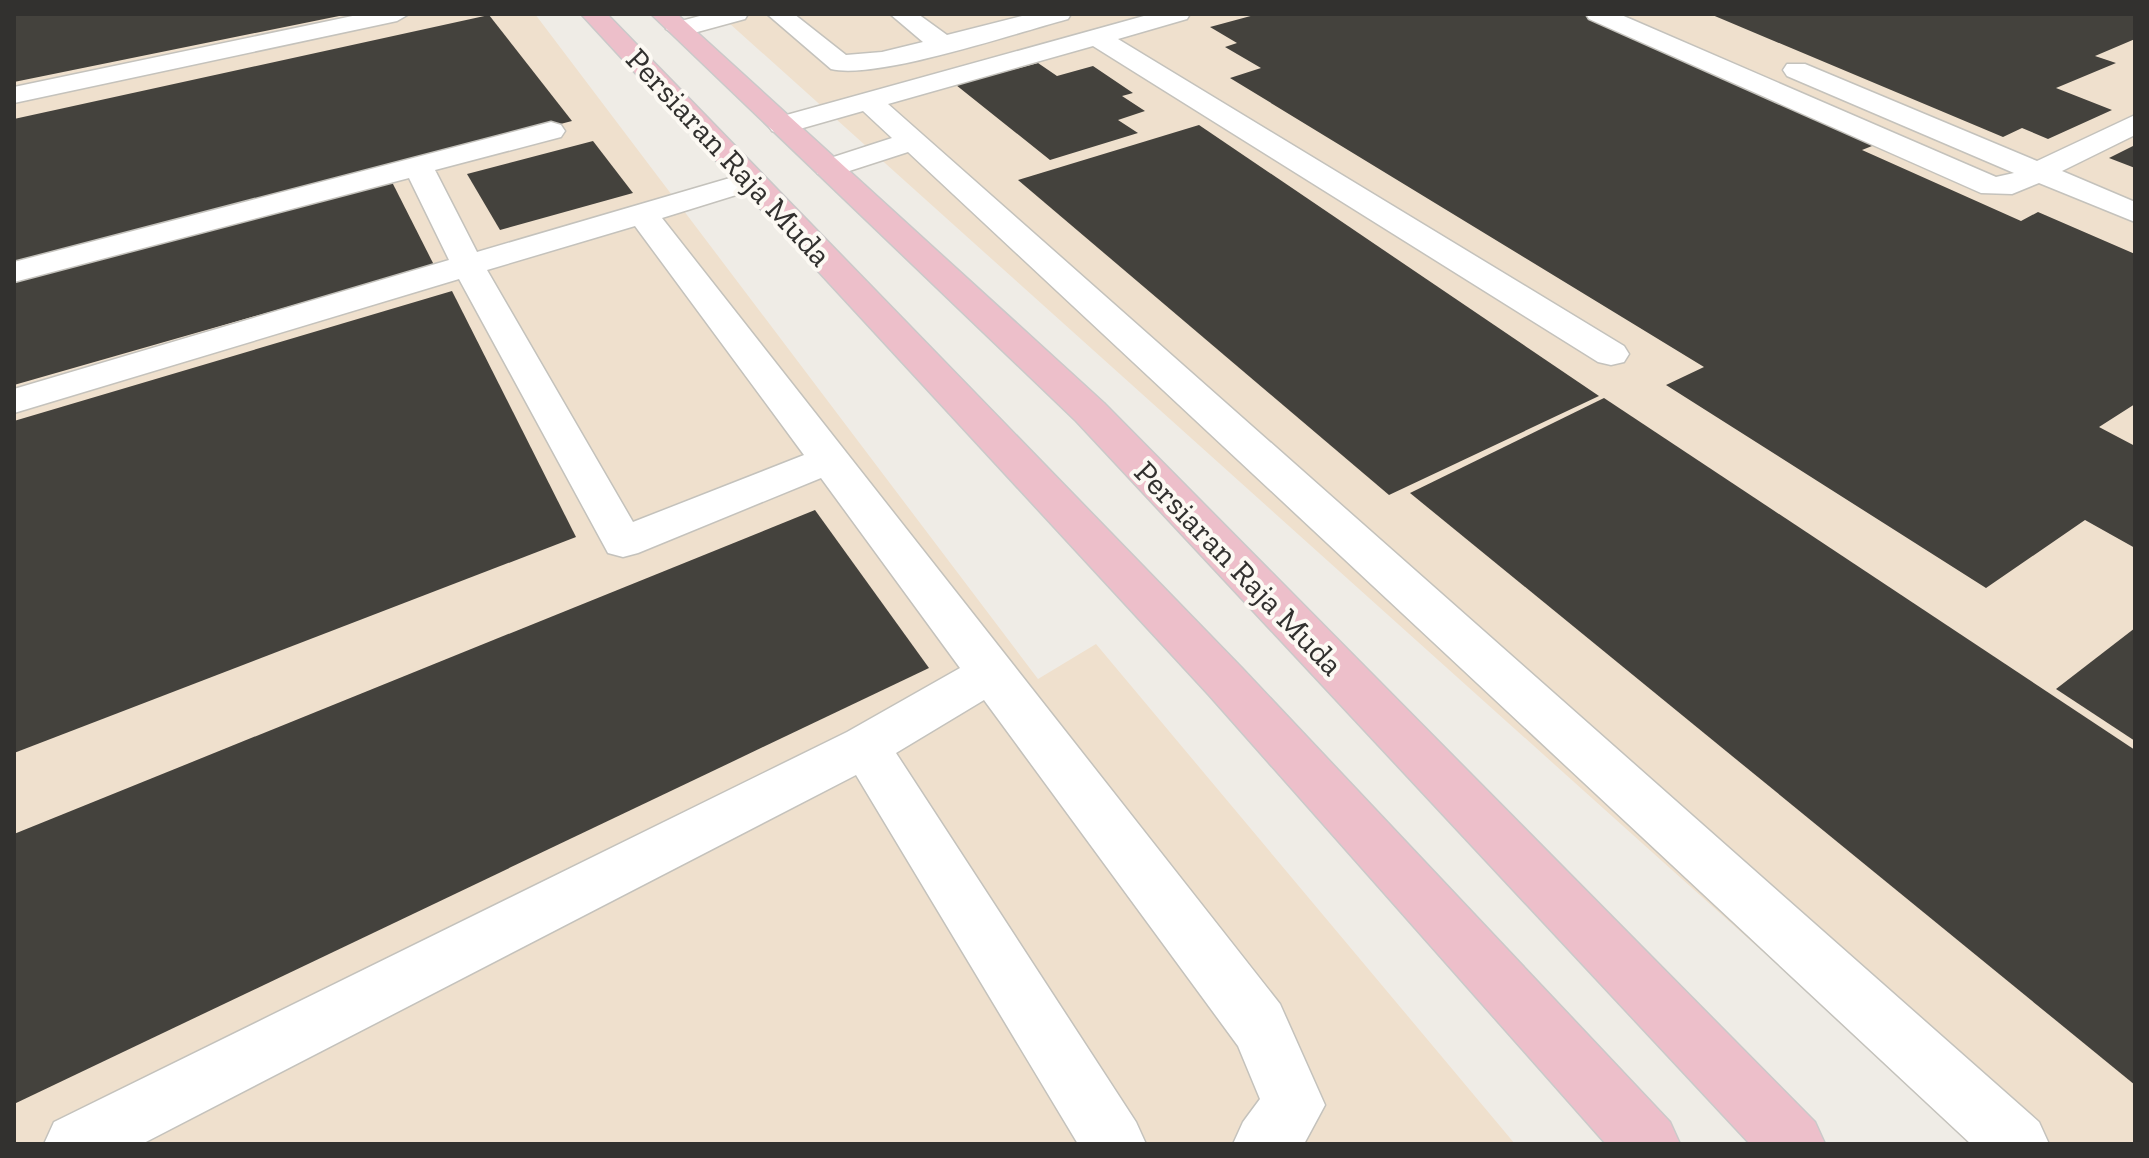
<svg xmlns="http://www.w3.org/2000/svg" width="2149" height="1158" font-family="'Zilla Slab',serif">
	<rect width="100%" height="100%" fill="#efece6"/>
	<!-- industrial -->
	<g fill="#efe0cd">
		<path d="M14 14H535L1038 679 1096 644 1515 1144H14Z"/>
		<path d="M719 14H2135V1144H1977Z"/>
	</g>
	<!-- building -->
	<g fill="#44423d">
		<path d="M14 14H344V15L14 82Z"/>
		<path d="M1258 14H1581L1877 144 1862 150 2021 221 2038 212 2135 254V404L2099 427 2135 446V548L2085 520 1986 588 1666 385 1704 367 1230 78 1261 68 1225 47 1237 43 1210 27Z"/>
		<path d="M1710 14H2135V39L2095 56 2116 63 2056 88 2112 110 2048 139 2022 128 2003 137Z"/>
		<path d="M489 15 572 121 14 264V119Z"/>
		<path d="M1038 63 1057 76 1093 66 1133 93 1122 96 1145 111 1118 120 1138 133 1050 160 956 85Z"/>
		<path d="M1199 125 1599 396 1389 495 1018 180Z"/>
		<path d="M593 141 633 193 500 230 467 174Z"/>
		<path d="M2135 145V168L2109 158Z"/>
		<path d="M392 182 434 265 14 385V279Z"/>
		<path d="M452 291 576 537 14 753V421Z"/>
		<path d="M1604 398 2135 750V1085L1410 493Z"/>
		<path d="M815 510 929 668 14 1104V834Z"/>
		<path d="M2135 628V741L2056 689Z"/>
	</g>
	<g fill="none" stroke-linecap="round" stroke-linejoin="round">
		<!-- minor casing -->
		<g stroke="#c4c2bc" stroke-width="3">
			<g id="minor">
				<path d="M362 14H409L397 21 14 103V87Z"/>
				<path d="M707 14H748L745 19 679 37 666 29 670 24Z"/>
				<path d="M767 14H794L846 55 882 52 923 42 890 14H918L947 35 1030 14H1071L1068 19C1016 33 877 80 831 69Z"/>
				<path d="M1151 14H1190L1187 19 1118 39 1624 346 1629 354 1624 362 1611 365 1598 362 1093 46 888 104 2039 1122 2049 1144H1971L908 152 840 174H818L814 168 818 162 892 138 863 111 782 134 772 131 768 125 772 119Z"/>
				<path d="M1586 14H1619L1996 177 2014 173 1787 76 1783 70 1787 64H1805L2037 161 2135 115V135L2062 171 2135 202V222L2039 183 2012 194 1981 193 1589 19Z"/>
				<path d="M551 122 561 125 565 131 561 137 435 170 477 252 740 175H762L766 181 762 187 662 218 1280 1004 1325 1105 1304 1144H1233L1243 1122 1260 1099 1238 1046 984 700 896 753 1136 1122 1146 1144H1078L856 775 142 1144H44L54 1122 847 732 960 668 821 478 638 553 623 557 608 553 459 279 14 413V389L449 260 409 178 14 282V262ZM635 226 804 455 633 522 487 270Z"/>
			</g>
		</g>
		<!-- major casing -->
		<g stroke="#cac9c9" stroke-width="3">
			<g id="major">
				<path d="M581 14H607L1242 668 1670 1122 1680 1144H1606L1208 694Z"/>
				<path d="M651 14H677L1104 403 1815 1122 1825 1144H1750L1076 421Z"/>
			</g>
		</g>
		<!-- minor -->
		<use href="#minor" fill="#fff" fill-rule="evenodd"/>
		<!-- major -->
		<use href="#major" fill="#edbfca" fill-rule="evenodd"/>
	</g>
	<g text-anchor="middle" stroke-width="8" stroke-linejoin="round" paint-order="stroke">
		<!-- street labels -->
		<g font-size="32" fill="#32312f" stroke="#fcf9f3">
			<text transform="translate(729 157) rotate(47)" y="11">Persiaran Raja Muda</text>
			<text transform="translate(1239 568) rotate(46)" y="11">Persiaran Raja Muda</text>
		</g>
	</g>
	<!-- border -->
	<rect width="2149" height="1158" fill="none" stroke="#32312f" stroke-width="32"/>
</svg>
